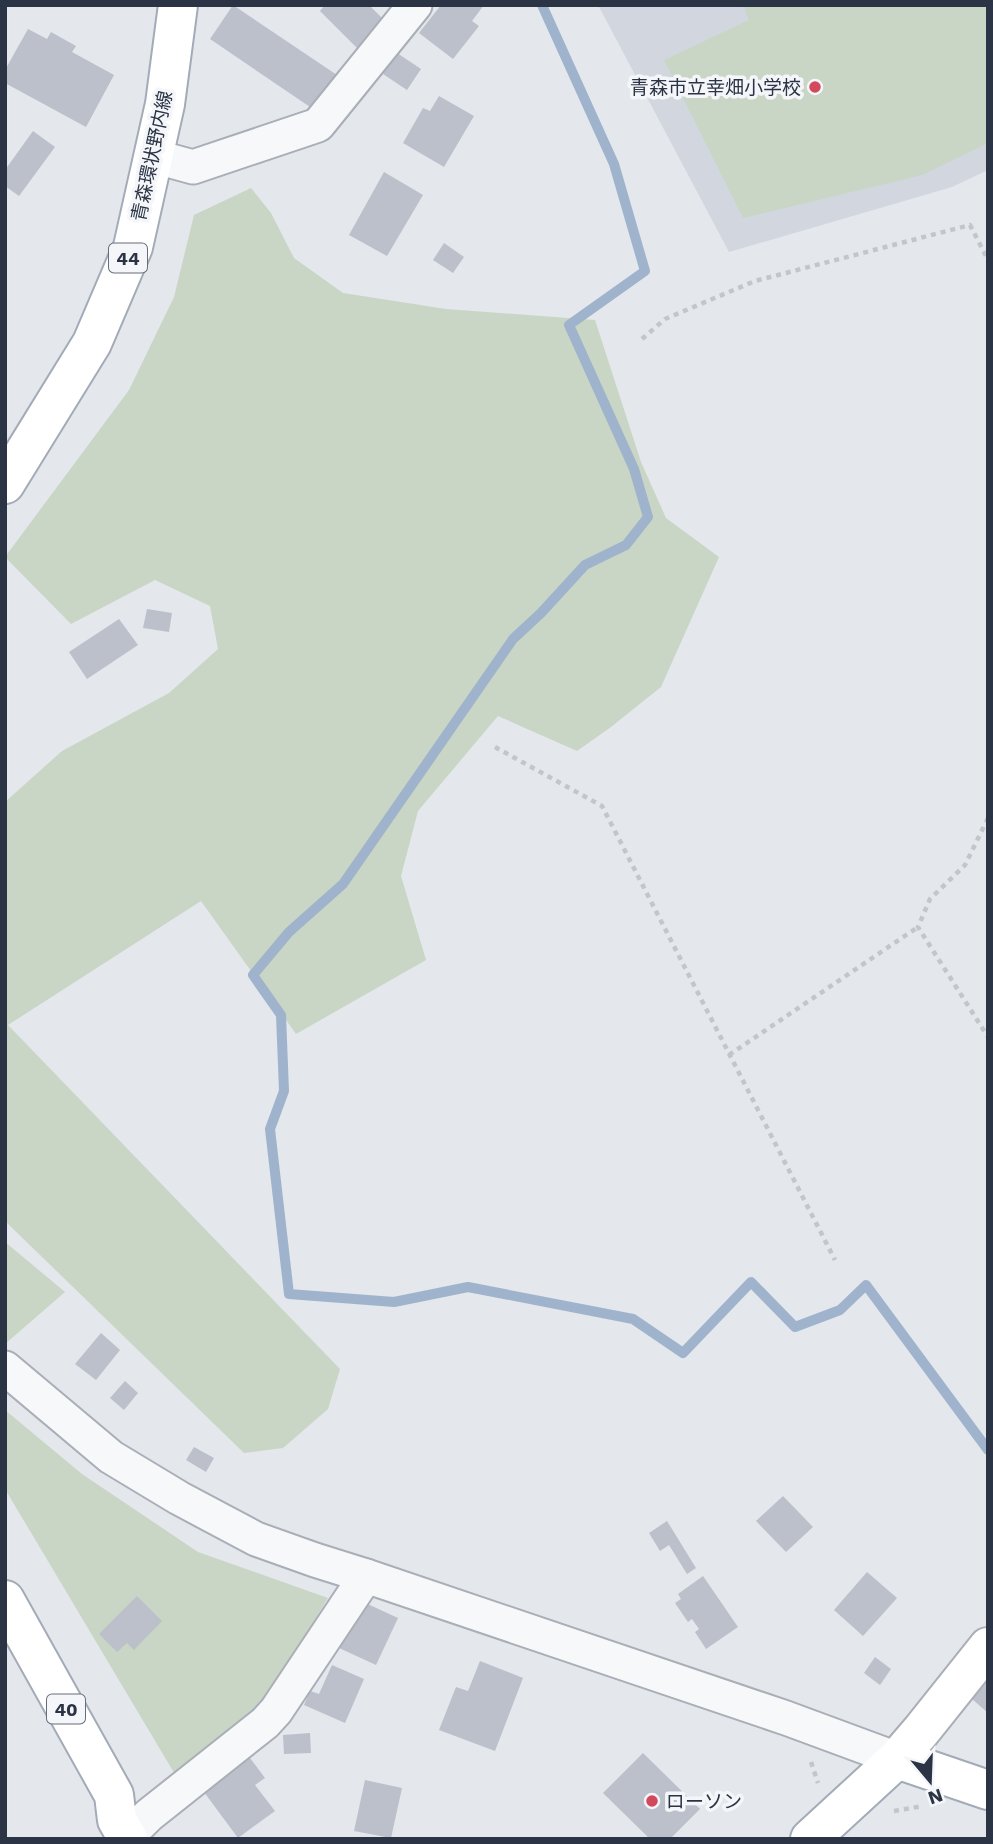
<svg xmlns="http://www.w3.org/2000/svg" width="993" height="1844" font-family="'Work Sans','Noto Sans JP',sans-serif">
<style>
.built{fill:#d2d6de}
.green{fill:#c9d6c5}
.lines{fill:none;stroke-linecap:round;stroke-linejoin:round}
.stream{stroke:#9fb4cc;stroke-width:10}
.building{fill:#bbc0ca}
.street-casing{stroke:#a9aeb7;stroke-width:37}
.secondary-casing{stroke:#a9aeb7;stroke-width:42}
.primary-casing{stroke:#a3abb8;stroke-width:42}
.path{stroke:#c2c5cb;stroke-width:4.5;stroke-dasharray:5 5;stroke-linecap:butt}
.street{stroke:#f7f8fa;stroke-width:33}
.secondary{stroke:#fff;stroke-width:38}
.primary{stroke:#fff;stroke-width:38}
.poi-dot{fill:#d1495b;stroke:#f4f6f9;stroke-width:2.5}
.labels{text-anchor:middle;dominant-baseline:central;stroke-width:7;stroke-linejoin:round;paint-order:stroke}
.shield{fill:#f4f6f9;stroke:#676e7b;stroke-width:2}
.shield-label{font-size:18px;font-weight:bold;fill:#2b3445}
.poi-label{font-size:19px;fill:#2b3445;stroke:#f4f6f9;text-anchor:end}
.street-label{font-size:19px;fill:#2b3445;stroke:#f4f6f9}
</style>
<rect width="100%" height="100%" fill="#e4e7ec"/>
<!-- built -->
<polygon class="built" points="598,5 988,5 988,170 952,187 729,252"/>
<!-- green -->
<g class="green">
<polygon points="743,5 988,5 988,143 922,175 743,218 664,60 749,20"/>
<polygon points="251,188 271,213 294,258 343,293 446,309 595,320 641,462 666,518 719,557 661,687 611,727 577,751 498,716 418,811 401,876 426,960 296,1034 201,901 8,1025 340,1369 328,1409 283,1448 244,1453 5,1221 5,802 62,751 169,693 218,649 210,606 155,580 71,624 5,557 129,390 174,297 194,215"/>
<polygon points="5,1242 65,1292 5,1344"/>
<polygon points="5,1410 82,1474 198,1552 328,1598 261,1708 176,1776 5,1489"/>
</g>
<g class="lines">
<!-- stream -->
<polyline class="stream" points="542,5 614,164 645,271 569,325 634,469 648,517 626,545 585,565 541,613 513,639 343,884 289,932 253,975 281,1015 284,1091 270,1129 289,1294 394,1302 468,1287 633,1319 683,1353 751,1282 795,1327 840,1310 866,1285 988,1450"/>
</g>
<!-- building -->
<g class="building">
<polygon points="233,5 337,75 313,109 210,39"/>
<polygon points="325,5 369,5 384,20 357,48 320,11"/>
<polygon points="441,5 484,5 472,21 479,26 453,59 419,33"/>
<polygon points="28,29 47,39 51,32 76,46 72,52 114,75 86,127 5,83 5,70"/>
<polygon points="397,53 421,69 407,90 383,74"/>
<polygon points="439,96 474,116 444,167 403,143 423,108 430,111"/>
<polygon points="33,131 55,147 19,196 5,186 5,170"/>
<polygon points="384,172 423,195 387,256 349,235"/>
<polygon points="444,243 464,257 453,273 433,260"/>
<polygon points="147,609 172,613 169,632 143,628"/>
<polygon points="119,619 138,645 87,679 69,652"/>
<polygon points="101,1333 120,1350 96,1380 75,1364"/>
<polygon points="125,1381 138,1393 124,1410 110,1398"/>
<polygon points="194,1447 214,1458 206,1472 186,1460"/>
<polygon points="783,1496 813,1527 786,1552 756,1521"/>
<polygon points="667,1521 696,1568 687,1574 669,1545 660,1551 649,1533"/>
<polygon points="867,1572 897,1598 863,1636 834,1610"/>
<polygon points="703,1576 738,1627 706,1649 695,1632 699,1629 692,1619 688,1622 675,1603 681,1599 678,1594"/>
<polygon points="137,1596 162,1621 134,1650 127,1643 117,1652 99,1634"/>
<polygon points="361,1601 398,1618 376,1665 339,1648"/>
<polygon points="875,1657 891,1669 880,1685 864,1673"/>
<polygon points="480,1661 523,1678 495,1751 439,1730 456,1687 468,1691"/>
<polygon points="332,1665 364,1679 345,1723 304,1705 310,1691 319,1694"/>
<polygon points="988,1681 988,1713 972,1699"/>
<polygon points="310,1733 311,1753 284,1754 283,1735"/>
<polygon points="643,1753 700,1809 670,1839 650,1839 603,1793"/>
<polygon points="247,1754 265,1778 255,1785 275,1811 238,1838 201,1788"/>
<polygon points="365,1780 402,1788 391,1838 354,1831"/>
</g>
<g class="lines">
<!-- street casing -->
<g class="street-casing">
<g id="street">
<polyline points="153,156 193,167 318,125 415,5"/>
<polyline points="5,1368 111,1457 179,1498 256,1539 315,1560 366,1576 786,1718 897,1759"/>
<polyline points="125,1839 149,1815 265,1723 276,1711 366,1576"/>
</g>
</g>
<!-- secondary casing -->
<g class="secondary-casing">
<polyline id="secondary" points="897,1759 921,1731 988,1647"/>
</g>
<!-- primary casing -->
<g class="primary-casing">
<g id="primary">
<polyline points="5,484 92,343 133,247 165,104 178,5"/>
<polyline points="5,1600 114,1795 117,1820 128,1839"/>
<polyline points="810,1839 897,1759 988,1790"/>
</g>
</g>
<!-- path -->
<g class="path">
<polyline points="642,339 665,319 755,281 970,225 988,260"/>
<polyline points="495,747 602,806 835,1260"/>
<polyline points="988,818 965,865 930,899 918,927 988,1037"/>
<polyline points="729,1055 918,927"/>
<polyline points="811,1762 818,1783"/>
<polyline points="894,1811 923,1806"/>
</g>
<!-- street -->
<use href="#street" class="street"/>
<!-- secondary -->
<use href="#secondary" class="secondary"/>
<!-- primary -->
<use href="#primary" class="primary"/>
</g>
<!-- markers -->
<g class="poi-dot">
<circle cx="815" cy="87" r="7"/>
<circle cx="652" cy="1801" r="7"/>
</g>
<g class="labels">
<!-- shield labels -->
<g class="shield">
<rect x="109" y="243.5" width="38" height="29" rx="5"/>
<rect x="47" y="1694.5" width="38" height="29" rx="5"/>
</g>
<g class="shield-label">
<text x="128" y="258">44</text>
<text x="66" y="1709">40</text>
</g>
<!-- poi labels -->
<g class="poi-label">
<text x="801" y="87">青森市立幸畑小学校</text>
<text x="666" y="1801" text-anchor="start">ローソン</text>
</g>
<!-- street labels -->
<g class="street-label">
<text transform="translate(152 156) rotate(-78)">青森環状野内線</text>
</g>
</g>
<!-- border -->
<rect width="993" height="1844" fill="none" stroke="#2b3445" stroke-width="14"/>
<!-- north arrow -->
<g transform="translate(930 1781) rotate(161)" stroke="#f4f6f9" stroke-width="5" paint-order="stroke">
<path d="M0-5L12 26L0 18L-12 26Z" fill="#2b3445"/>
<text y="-10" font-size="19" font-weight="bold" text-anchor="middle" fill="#2b3445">N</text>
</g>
</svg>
